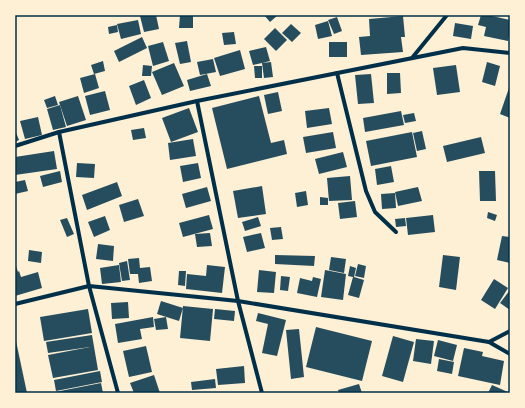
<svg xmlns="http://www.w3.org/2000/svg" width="525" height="408" font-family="'DejaVu Sans',sans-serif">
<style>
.building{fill:#264d5e}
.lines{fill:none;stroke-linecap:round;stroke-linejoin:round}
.minor{stroke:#003049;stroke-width:4}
.neatline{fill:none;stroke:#003049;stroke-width:1.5}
</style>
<rect width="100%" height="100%" fill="#fdf0d5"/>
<!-- building -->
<g class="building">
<polygon points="143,15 156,15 159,29 144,32 140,16"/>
<polygon points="180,15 193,15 193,28 179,28"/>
<polygon points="264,15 278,15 270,22"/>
<polygon points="481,15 492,15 492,16 510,20 510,32 508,41 484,36 486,27 478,25"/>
<polygon points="403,16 405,37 401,37 403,52 361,55 359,37 370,36 369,19"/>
<polygon points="337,17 342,31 334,34 328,20"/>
<polygon points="138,20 141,34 121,39 117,24"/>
<polygon points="328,21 332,36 318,39 315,25"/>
<polygon points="455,23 473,26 471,39 453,36"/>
<polygon points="291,24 301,33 292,42 282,33"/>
<polygon points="117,25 118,32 109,34 108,27"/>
<polygon points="275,28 287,40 276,51 264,39"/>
<polygon points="234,32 236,44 224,45 222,33"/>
<polygon points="142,37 147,48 119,62 114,51"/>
<polygon points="187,41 191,62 180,64 175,43"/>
<polygon points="163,42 169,61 153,66 148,46"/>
<rect x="329" y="42" width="18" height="15"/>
<polygon points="266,47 270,61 262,63 271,62 273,77 264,78 262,63 253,65 249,51"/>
<polygon points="240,50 245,69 220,76 214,58"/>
<polygon points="213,59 216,72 200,75 197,62"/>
<polygon points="103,61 105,71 94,74 91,65"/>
<polygon points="487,62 500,66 495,86 482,82"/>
<polygon points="174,63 184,86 162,95 152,72"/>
<polygon points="143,65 152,66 151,76 142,76"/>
<polygon points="456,65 460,92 437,95 433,68"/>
<polygon points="254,66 262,66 262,78 255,78"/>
<polygon points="387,73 400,73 401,93 387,94"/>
<polygon points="95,74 99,88 84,93 80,78"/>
<polygon points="207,74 211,86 190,91 187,80"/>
<polygon points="371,74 374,103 358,104 355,75"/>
<polygon points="144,80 151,98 136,105 129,86"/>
<polygon points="510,85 510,118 500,114"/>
<polygon points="105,91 110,110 90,115 85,96"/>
<polygon points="278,92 282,111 268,114 264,95"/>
<polygon points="55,96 58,105 47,108 44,100"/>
<polygon points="78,96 86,120 67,126 59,102"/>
<polygon points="259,96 271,143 284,140 287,154 227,169 212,108"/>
<polygon points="60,105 66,127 53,130 47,109"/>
<polygon points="189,108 198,132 171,142 162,118"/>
<polygon points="329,108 332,124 307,128 305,111"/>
<polygon points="401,111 404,125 365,132 363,118"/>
<polygon points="414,113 416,121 405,123 403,115"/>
<polygon points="38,117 42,135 25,139 20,121"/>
<polygon points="144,128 146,138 133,140 131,130"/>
<polygon points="15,130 19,140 15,142"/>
<polygon points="422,131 426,149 417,151 413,133"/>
<polygon points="333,132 336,148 306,153 303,137"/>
<polygon points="412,132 417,157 371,166 366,141"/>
<polygon points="481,137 485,153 447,162 443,146"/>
<polygon points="193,139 196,156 170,160 168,143"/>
<polygon points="54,151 57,169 15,175 15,157"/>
<polygon points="343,152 347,167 319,174 315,159"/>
<polygon points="77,163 95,164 94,178 76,177"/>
<polygon points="198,163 201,178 183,182 180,166"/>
<polygon points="391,166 394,182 377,185 375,169"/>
<polygon points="60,171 62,182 43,187 40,176"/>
<polygon points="479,171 495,171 496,201 480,201"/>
<polygon points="350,176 352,200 329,201 327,178"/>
<polygon points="25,180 28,191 15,194 15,182"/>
<polygon points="117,182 122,196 87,210 82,195"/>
<polygon points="262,186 266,214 238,218 233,191"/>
<polygon points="207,187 211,201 186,208 182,194"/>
<polygon points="418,187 422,201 398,206 395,192"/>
<polygon points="306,191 308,205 297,207 295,193"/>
<polygon points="395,193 396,208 382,209 381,194"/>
<polygon points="320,197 328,198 328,205 320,205"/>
<polygon points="138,199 144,216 124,222 119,205"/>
<polygon points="355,201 357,217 340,219 338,203"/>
<polygon points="488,212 497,215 495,221 487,218"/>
<polygon points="209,215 213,229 183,237 179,223"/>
<polygon points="433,215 435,232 408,235 406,218"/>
<polygon points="105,216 110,230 94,237 88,222"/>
<polygon points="258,217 261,226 245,231 242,222"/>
<polygon points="67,218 74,234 67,237 60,220"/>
<polygon points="405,218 406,226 396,227 395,219"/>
<polygon points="281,227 283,239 272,240 270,228"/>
<polygon points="210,233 212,246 197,247 195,234"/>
<polygon points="261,233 265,248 247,252 243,237"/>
<polygon points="502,236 510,237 510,263 497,260"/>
<polygon points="98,244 114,246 113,261 96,259"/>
<polygon points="29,250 42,252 41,263 28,261"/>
<polygon points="275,255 315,256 314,266 275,264"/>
<polygon points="443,255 460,257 456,290 439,287"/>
<polygon points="331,257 346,259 344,273 329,270"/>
<polygon points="139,258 140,268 150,267 152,281 139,283 138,274 130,274 128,259"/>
<polygon points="127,261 130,280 122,281 119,263"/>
<polygon points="15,263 18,272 19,271 21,277 38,272 42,288 15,296"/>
<polygon points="358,264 366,266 364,278 355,276"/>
<polygon points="119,265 121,282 102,284 100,268"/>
<polygon points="207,265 225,267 222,293 186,289 187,274 206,276"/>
<polygon points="350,266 356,268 354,277 364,280 359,298 348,295 353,277 348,276"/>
<polygon points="259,270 276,272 274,293 257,292"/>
<polygon points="325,270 346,274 343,300 321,297"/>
<polygon points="179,271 186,271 185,286 178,285"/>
<polygon points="281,276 290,277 288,291 280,290"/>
<polygon points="313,277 321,279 317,297 297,293 300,278 312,281"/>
<polygon points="494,279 508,288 495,309 481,300"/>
<polygon points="510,290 510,310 500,303"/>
<polygon points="161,301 183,308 179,321 157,314"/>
<polygon points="128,302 129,318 112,319 111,303"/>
<polygon points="183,306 213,309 210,341 180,338"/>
<polygon points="88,309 92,333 44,341 40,317"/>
<polygon points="215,309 235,311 234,321 214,319"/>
<polygon points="258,313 286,320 277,356 262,353 268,324 256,321"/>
<polygon points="153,317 154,327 140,329 142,339 118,343 115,324"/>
<polygon points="166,317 168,329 156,330 154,319"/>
<polygon points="316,327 372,341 362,381 306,367"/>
<polygon points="299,329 304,377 291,379 286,330"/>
<polygon points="92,335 98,370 53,378 48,355 90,347 48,353 46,342"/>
<polygon points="393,336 414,342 403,382 382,376"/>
<polygon points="416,339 434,341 431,364 413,361"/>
<polygon points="438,340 457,345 453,361 434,356"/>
<polygon points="15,341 16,341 27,393 15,393"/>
<polygon points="146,346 152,372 129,377 123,351"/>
<polygon points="464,348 483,352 482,356 504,361 500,385 458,376"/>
<polygon points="439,359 454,362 452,374 437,371"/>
<polygon points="244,366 245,383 218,385 216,369"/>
<polygon points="100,371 102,382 56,391 54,380"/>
<polygon points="154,375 160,393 134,393 130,383"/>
<polygon points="215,379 216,388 192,390 191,382"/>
<polygon points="101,383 103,393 55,393 55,392"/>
<polygon points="359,384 362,393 339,393 338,390"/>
<polygon points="492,385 510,393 488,393"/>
</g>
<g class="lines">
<!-- minor -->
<g class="minor">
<polyline points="412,58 447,15"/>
<polyline points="337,73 366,191 375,212 396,232"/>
<polyline points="197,101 238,301 262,393"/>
<polyline points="59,132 89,286 118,393"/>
<polyline points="15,146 59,132 197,101 463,48 510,53"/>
<polyline points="15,304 89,286 238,301 489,342 510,354"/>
<polyline points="489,342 510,331"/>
</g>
</g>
<!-- border -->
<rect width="525" height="408" fill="none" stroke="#fdf0d5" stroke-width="32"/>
<rect x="16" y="16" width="493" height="376" class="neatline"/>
</svg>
